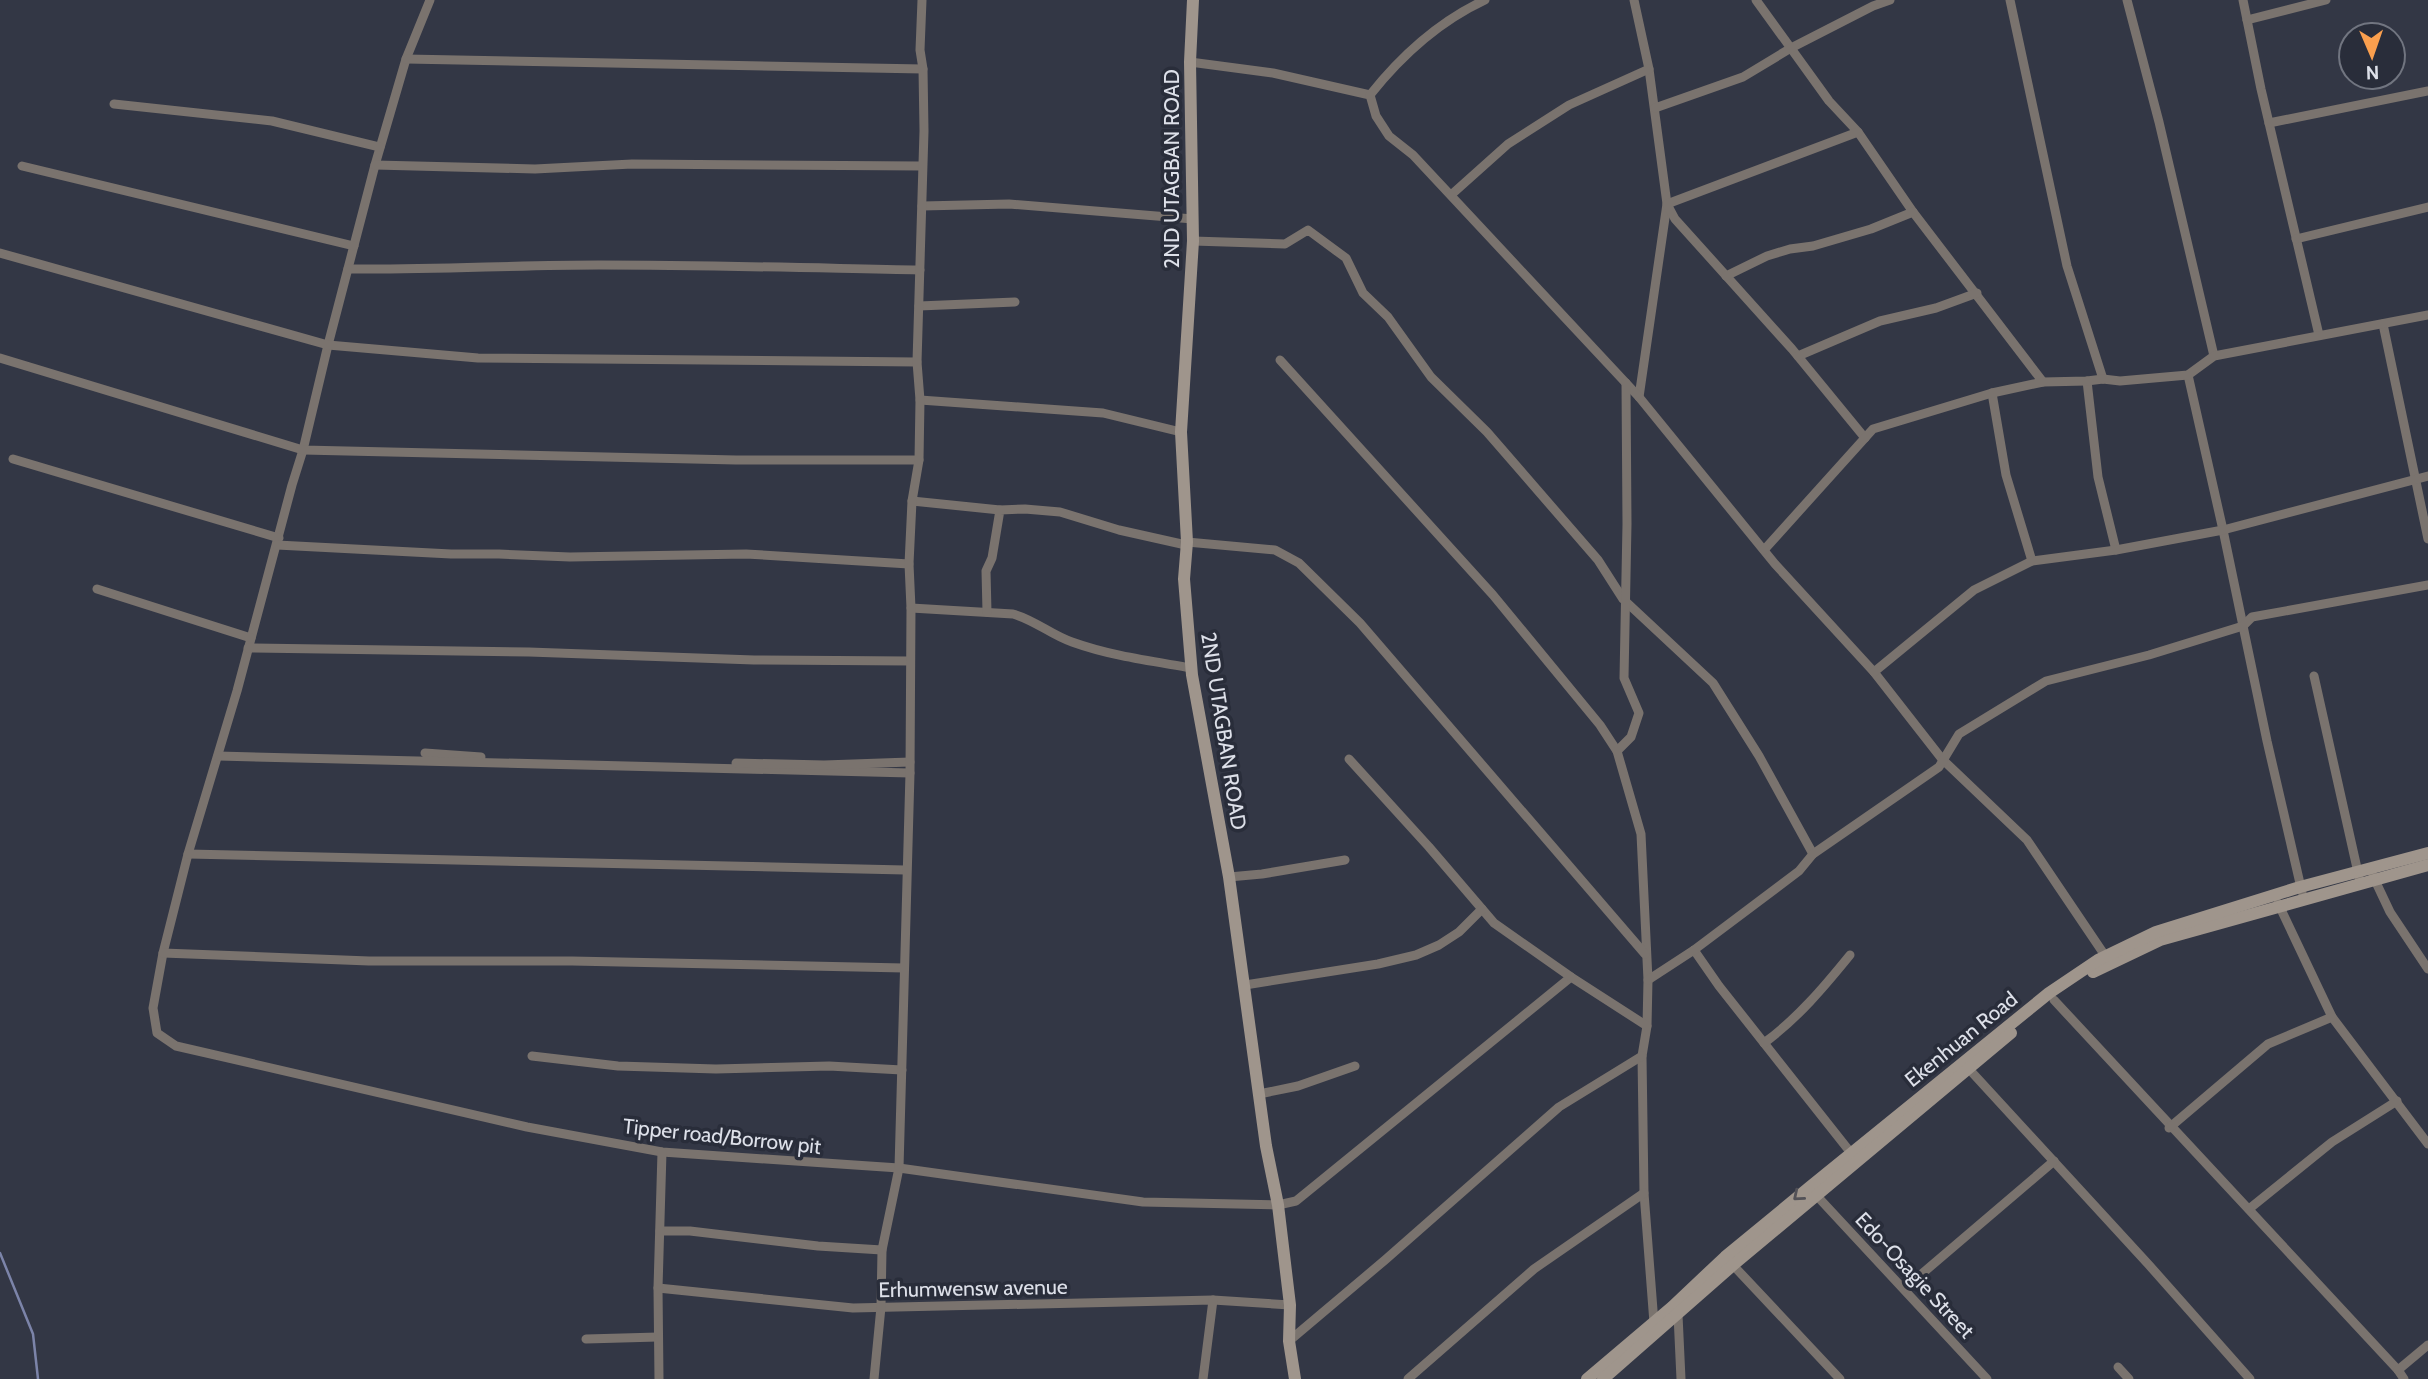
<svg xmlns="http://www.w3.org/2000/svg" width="2428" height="1379" font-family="Cabin,sans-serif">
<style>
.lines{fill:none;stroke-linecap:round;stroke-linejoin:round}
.stream{stroke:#7c84a9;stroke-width:2.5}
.street{stroke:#7a736e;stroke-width:9}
.secondary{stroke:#9f958c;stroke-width:12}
.oneway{stroke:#525157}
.labels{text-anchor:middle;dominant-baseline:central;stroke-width:7;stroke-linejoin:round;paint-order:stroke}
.street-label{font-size:21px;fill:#dde0e9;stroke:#292d3a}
</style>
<rect width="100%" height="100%" fill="#333745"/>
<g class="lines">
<!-- stream -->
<polyline class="stream" points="0,1253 33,1334 38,1379"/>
<!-- street -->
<g class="street">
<polyline points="430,0 406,59 375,165 328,345 303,450 292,485 237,691 188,854 163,953 153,1008 157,1033 176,1046 527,1127 662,1152 899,1168 1143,1202 1278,1205 1296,1201 1571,977"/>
<polyline points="1634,0 1649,69 1667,204 1639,397"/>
<polyline points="1756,0 1829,101 1858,132 1913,212 2043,382"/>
<polyline points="2010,0 2067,266 2103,379"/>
<polyline points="2127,0 2159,122 2214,356"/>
<polyline points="2243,0 2261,89 2319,335"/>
<polyline points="2247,20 2326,0"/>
<polyline points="406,59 923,69"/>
<polyline points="1190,62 1273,73 1370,95 1376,116 1389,136 1413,155 1639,397 1775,564 1874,672 1942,759 2027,840 2108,960"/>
<path d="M1370,95C1401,56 1440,21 1485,0"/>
<polyline points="114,104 272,121 380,147"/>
<polyline points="1655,108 1743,77 1791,48 1873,6 1890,0"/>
<polyline points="2269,123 2428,91"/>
<polyline points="1858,132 1667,204 1675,219 1792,349 1865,438"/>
<polyline points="375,165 535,169 632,164 922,166"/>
<polyline points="22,166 354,246"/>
<polyline points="1451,195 1508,144 1569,105 1649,69"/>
<polyline points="922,206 1009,204 1193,219"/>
<polyline points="2296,239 2428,207"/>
<polyline points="1193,241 1285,244 1308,230 1346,258 1363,293 1388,317 1431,377 1487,432 1598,560 1623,599 1713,683 1759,756 1813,854"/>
<polyline points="0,253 328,345 478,358 917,362"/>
<path d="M348,269C432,270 516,265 599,265C706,265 813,268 920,270"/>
<polyline points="1726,276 1767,256 1790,249 1813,246 1871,229 1913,212"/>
<polyline points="919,306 1015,302"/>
<polyline points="2383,324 2428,539"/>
<polyline points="1798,356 1880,321 1936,308 1977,293"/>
<polyline points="0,358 303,450 736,460 919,460"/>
<polyline points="1280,360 1493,595 1600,725 1617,751"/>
<polyline points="2188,375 2223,530 2267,741 2302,892"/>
<polyline points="2087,381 2098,477 2116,550"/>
<polyline points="1626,383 1627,524 1624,678 1639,713 1631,737 1617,751 1641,834 1648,980 1647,1026 1642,1056 1644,1193 1654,1323"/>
<polyline points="1992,393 2006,475 2032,561"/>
<polyline points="920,400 1103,413 1181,432"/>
<polyline points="13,459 279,538"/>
<polyline points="912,501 1000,510"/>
<polyline points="1187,542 1275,550 1299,563 1360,623 1645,954"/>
<polyline points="277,545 451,554 499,554 570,557 746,554 909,564"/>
<polyline points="1764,550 1873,429 1992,393 2043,382 2087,381 2103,379 2120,381 2188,375 2214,356 2428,315"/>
<polyline points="97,589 251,638"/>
<path d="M911,608L1013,614C1035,620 1051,635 1072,642C1111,656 1151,661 1191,668"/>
<polyline points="987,612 986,571 992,558 1000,510 1025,509 1060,512 1119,530 1186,545"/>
<polyline points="248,648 529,652 754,660 910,661"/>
<polyline points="1874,672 1974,590 2032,561 2116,550 2223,530 2428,476"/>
<polyline points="2314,676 2359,877"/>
<polyline points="425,753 481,757"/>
<polyline points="218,756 910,773"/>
<polyline points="1349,759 1429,847 1494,923 1571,977 1647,1026"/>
<polyline points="736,763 824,765 910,762"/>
<polyline points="188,854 905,870"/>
<polyline points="2373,876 2390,912 2428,969"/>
<polyline points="1229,877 1262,874 1345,860"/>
<polyline points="2278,903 2332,1017 2428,1144"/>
<polyline points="1694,950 1719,986 1851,1153"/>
<polyline points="163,953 369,961 572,961 904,968"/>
<polyline points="1648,980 1694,950 1799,871 1813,854 1939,767 1959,734 2046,681 2149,655 2243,626 2252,617 2428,585"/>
<polyline points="1245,985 1378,964 1416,955 1439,945 1459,932 1482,909"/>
<polyline points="2054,1000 2398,1370 2404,1379"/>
<path d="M1764,1043C1798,1018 1824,987 1850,955"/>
<polyline points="532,1056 618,1066 716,1069 829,1066 902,1070"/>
<polyline points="1968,1068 2149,1265 2250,1379"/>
<polyline points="1259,1094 1298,1086 1355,1066"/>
<polyline points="2169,1128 2268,1044 2332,1017"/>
<polyline points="1817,1196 1987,1379"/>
<polyline points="2249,1209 2332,1142 2397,1101"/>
<polyline points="660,1231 690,1231 818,1246 882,1250"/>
<polyline points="1731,1263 1840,1379"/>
<polyline points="658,1288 853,1308 1213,1300 1290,1305"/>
<polyline points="1904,1289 2054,1161"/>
<polyline points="1678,1315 1681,1379"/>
<polyline points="586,1339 658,1337"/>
<polyline points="1289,1341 1385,1260 1559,1107 1642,1056"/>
<polyline points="2118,1367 2129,1379"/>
<polyline points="2398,1370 2428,1345"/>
<polyline points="659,1379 658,1288 662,1152"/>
<polyline points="874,1379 881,1307 882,1250 899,1168 910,773 911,608 909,564 912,501 919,460 920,400 917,362 924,131 923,69 920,50 922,0"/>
<polyline points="1203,1379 1213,1300"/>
<polyline points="1408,1379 1534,1269 1644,1193"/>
</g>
<!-- secondary -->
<g class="secondary">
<polyline points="1193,0 1190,62 1193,241 1181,432 1187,542 1184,579 1192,675 1229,877 1266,1146 1278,1205 1290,1305 1289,1341 1295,1379"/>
<polyline points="2093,972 2160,940 2428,865"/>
<polyline points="1587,1379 1672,1307 1725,1257 1810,1187 2049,993 2098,960 2156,932 2300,887 2428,853"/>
<polyline points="1603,1379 1733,1265 2011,1033"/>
</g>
</g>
<!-- one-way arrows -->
<defs><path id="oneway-chevron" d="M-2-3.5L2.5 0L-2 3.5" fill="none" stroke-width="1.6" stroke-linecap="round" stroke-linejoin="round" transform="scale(1.75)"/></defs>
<use class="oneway" href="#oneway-chevron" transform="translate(1798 1196) rotate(140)"/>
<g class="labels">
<!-- street labels -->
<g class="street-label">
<text transform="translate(1171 169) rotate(-90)">2ND UTAGBAN ROAD</text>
<text transform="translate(1224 731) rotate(81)">2ND UTAGBAN ROAD</text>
<text transform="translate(1961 1039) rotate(-39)">Ekenhuan Road</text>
<text transform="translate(722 1136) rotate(6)">Tipper road/Borrow pit</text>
<text transform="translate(1915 1275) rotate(47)">Edo-Osagie Street</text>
<text transform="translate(973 1288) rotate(-1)">Erhumwensw avenue</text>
</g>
</g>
<!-- north arrow -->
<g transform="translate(2372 56) rotate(178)"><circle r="33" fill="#292d3a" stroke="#717580" stroke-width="2"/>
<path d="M0-5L12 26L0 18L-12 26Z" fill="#fa9f4e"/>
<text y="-10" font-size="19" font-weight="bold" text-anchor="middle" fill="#dde0e9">N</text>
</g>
</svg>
